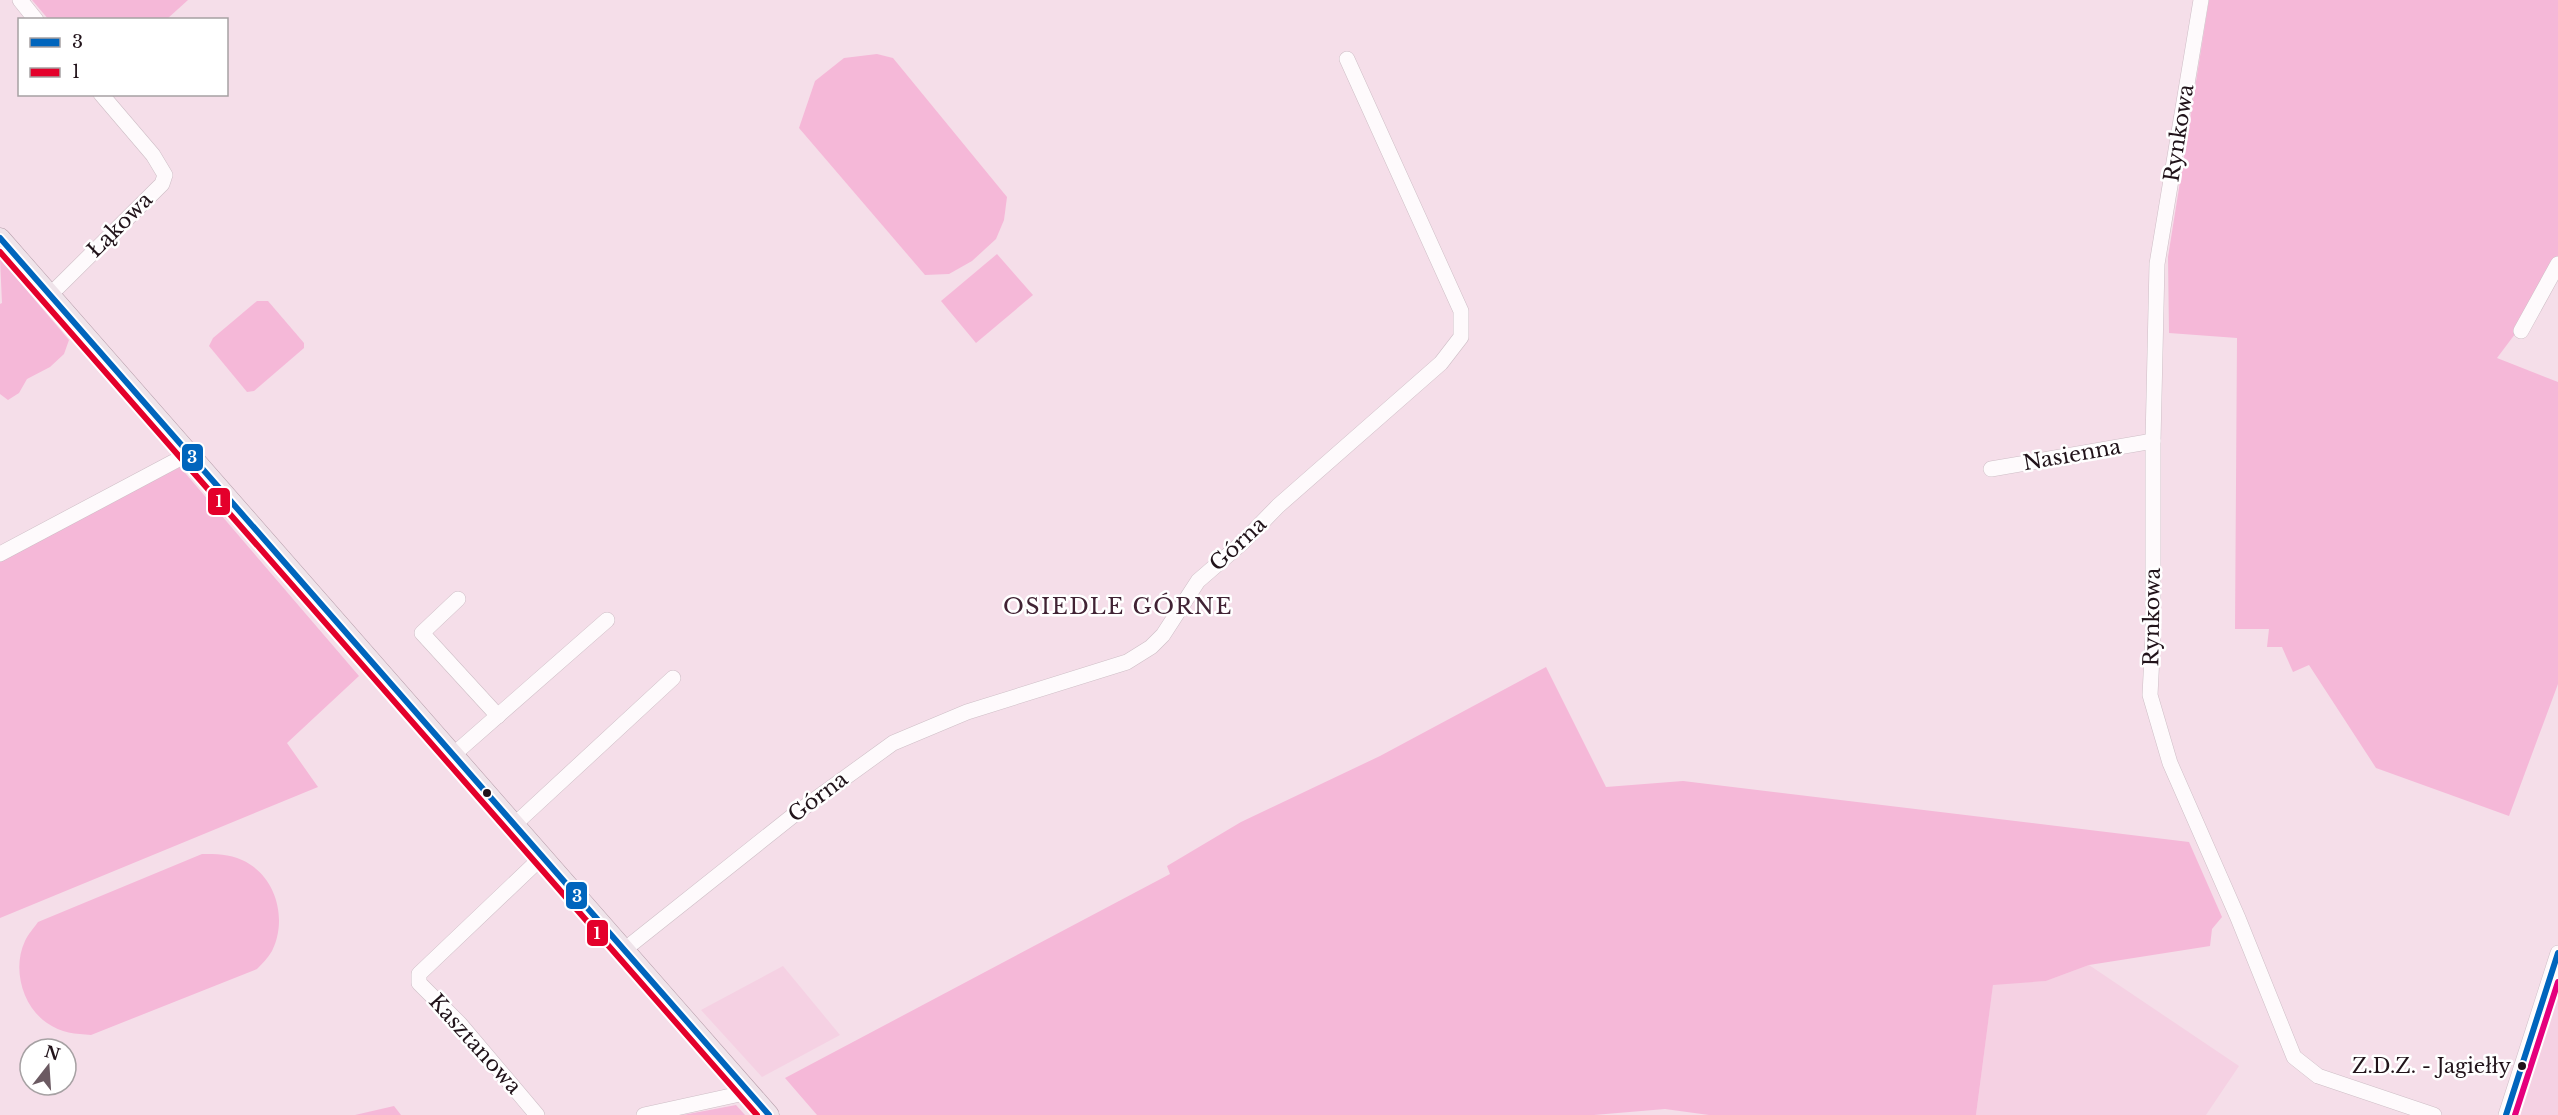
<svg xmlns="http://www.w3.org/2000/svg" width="2558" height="1115" font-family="'Libre Baskerville',serif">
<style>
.built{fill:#f5d1e3}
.green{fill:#f5b8d8}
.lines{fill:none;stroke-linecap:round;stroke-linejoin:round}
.minor-casing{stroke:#cebec6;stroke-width:16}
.major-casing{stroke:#b69daa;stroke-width:21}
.minor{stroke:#fefafc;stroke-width:15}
.major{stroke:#efe4ea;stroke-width:20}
.bus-1-casing{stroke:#fff;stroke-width:10}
.bus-2-casing{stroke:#fff;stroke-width:10}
.bus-3-casing{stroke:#fff;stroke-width:10}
.bus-1{stroke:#0065bd;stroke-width:6}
.bus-2{stroke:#e4002b;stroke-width:6}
.bus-3{stroke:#e5007d;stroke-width:6}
.bus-dot{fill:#21131a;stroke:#fff;stroke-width:2}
.labels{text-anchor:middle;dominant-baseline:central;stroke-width:5;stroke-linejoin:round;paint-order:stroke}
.bus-label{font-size:20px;fill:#21131a;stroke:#fff;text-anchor:end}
.street-label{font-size:21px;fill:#21131a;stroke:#fff}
.neighbourhood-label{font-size:22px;letter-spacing:1.5px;fill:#412334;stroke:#fff}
.line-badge{stroke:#fff;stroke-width:2}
.badge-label{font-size:16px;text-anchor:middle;font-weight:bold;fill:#fff}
</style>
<rect width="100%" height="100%" fill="#f5dee9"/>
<!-- built -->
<g class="built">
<polygon points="2089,965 2239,1066 2206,1115 1976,1115 1993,984 2046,981"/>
<polygon points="783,966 840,1035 762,1077 701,1010"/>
<polygon points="2558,997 2558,1115 2520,1115"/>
</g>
<!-- green -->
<g class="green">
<polygon points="32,0 188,0 167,19 49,20"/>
<polygon points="2209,0 2558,0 2558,263 2533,310 2497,358 2558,382 2558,684 2509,816 2376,768 2309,665 2293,672 2282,647 2267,647 2269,629 2235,629 2237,338 2169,333 2168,257"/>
<polygon points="877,54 893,58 1007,197 1004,220 996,239 972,261 949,274 925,275 799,128 815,81 844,58"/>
<polygon points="997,254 1033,295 976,343 941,301"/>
<polygon points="0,259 69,340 64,354 50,367 27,379 19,393 8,400 0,394 0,304 2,303"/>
<polygon points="257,301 268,301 304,343 304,348 254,391 247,392 209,346 213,338"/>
<polygon points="180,467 359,676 287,743 318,787 0,918 0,561"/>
<polygon points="1546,667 1606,787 1683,781 2189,842 2222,917 2212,929 2210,946 2089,965 2046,981 1993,985 1976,1115 1709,1115 1665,1109 1594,1115 817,1115 785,1078 1170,874 1167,866 1241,822 1380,756"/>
<path d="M202,854C216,854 229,854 242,860C276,875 288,919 272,951C268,958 262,964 257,969L91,1035C76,1034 61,1033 47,1023C22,1006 12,968 25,941C28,934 34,928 38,922Z"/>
<polygon points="736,1105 745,1115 683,1115"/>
<polygon points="394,1106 401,1115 355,1115"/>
</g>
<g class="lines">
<!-- minor casing -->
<g class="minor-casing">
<g id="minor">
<polyline points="20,0 36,20"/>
<polyline points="2201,0 2157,264 2153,441 2153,636 2150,695 2170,763 2238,918 2294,1057 2318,1076 2434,1115"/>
<polyline points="50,295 162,184 165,175 153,155 101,94"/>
<polyline points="2521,331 2558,264"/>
<polyline points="1991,469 2153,441"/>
<polyline points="0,554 175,461 187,452"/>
<polyline points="458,599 422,633 498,716"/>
<polyline points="453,755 607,620"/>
<polyline points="514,825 673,678"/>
<polyline points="624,950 795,814 893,743 967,712 1127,662 1151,647 1163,635 1198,581 1243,542 1278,506 1441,363 1461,337 1461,311 1347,59"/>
<polyline points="537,1115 460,1024 419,983 419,974 542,857"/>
<polyline points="644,1115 749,1092"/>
<polyline points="2506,1115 2558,953"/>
</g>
</g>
<!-- major casing -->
<g class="major-casing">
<polyline id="major" points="0,238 769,1115"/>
</g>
<!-- minor -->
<use href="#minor" class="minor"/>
<!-- major -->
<use href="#major" class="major"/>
<!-- bus-1 casing -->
<g class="bus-1-casing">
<g id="bus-1">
<polyline points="0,238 769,1115"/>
<polyline points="2506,1115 2558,953"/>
</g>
</g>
<!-- bus-2 casing -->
<g class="bus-2-casing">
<polyline id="bus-2" points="0,252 757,1115"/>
</g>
<!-- bus-3 casing -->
<g class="bus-3-casing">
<polyline id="bus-3" points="2515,1115 2558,982"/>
</g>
<!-- bus-1 -->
<use href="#bus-1" class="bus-1"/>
<!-- bus-2 -->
<use href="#bus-2" class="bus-2"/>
<!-- bus-3 -->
<use href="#bus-3" class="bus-3"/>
</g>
<!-- markers -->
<g class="bus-dot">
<circle cx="487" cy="793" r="5"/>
<circle cx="2522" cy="1066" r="5"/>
</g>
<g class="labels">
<!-- bus labels -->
<g class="bus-label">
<text x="2511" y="1066">Z.D.Z. - Jagiełły</text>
</g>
<!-- street labels -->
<g class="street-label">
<text transform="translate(2179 133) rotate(-81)">Rynkowa</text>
<text transform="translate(120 225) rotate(-45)">Łąkowa</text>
<text transform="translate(2072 455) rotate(-10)">Nasienna</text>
<text transform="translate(1238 544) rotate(-43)">Górna</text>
<text transform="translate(2152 617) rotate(-89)">Rynkowa</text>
<text transform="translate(818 797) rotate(-37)">Górna</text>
<text transform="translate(475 1044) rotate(48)">Kasztanowa</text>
</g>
<!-- neighbourhood labels -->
<g class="neighbourhood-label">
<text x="1118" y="606">OSIEDLE GÓRNE</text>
</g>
</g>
<g class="line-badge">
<rect x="181" y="443" width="23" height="29" rx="6" fill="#0065bd"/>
<rect x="207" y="487" width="24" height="29" rx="6" fill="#e4002b"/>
<rect x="565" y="881" width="23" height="29" rx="6" fill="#0065bd"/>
<rect x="586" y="919" width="23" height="28" rx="6" fill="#e4002b"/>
</g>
<g class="badge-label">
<text x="192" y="463">3</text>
<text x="219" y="507">1</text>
<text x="577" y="902">3</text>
<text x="597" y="939">1</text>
</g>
<!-- legend -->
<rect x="18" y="18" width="210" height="78" fill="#ffffff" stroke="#a6a1a3" stroke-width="1.5"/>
<rect x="30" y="38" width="30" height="9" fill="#0065bd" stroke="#a6a1a3" stroke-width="1.5"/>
<text x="72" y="48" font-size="18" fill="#21131a">3</text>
<rect x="30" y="68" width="30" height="9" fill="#e4002b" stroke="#a6a1a3" stroke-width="1.5"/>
<text x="72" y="78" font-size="18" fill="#21131a">1</text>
<!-- north arrow -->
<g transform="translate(48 1067) rotate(17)"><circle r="28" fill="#ffffff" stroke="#a6a1a3" stroke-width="1.5"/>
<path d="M0-4.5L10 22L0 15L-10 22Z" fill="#6b5a62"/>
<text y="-9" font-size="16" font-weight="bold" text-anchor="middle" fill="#21131a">N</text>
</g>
</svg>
